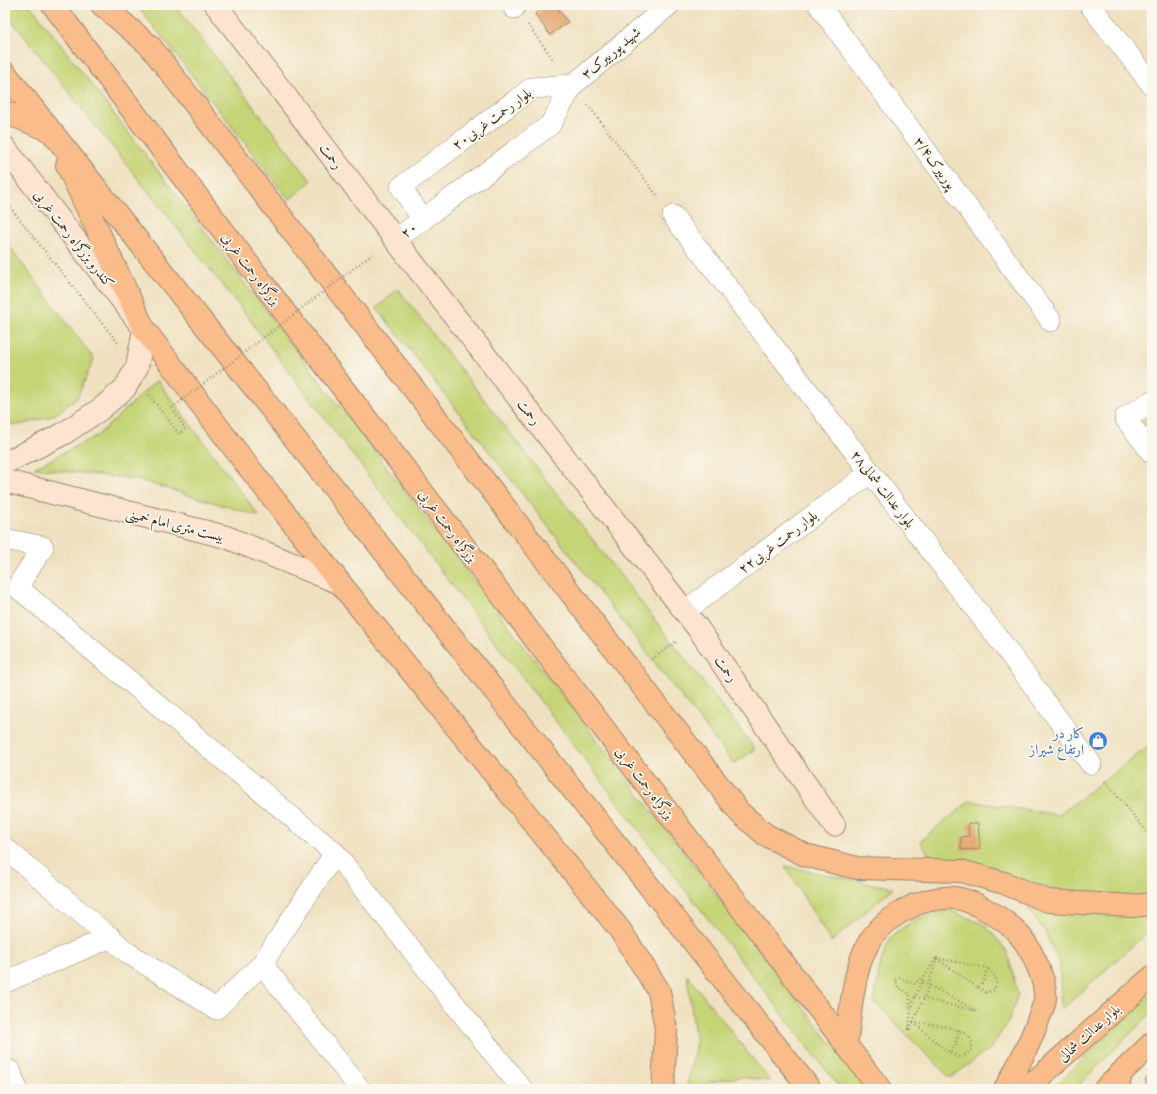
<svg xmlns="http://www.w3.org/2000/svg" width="1157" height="1094" font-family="Alegreya,Amiri,serif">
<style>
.green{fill:#c5d476;stroke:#807f4a}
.building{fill:#e3a269}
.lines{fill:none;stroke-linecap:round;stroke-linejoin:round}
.street-casing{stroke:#95866f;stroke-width:22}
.secondary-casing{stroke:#95866f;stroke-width:24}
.primary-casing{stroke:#95866f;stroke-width:24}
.highway-casing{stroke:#95866f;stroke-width:24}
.path{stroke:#95866f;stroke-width:2.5;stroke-dasharray:1 3;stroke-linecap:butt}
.street{stroke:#fff;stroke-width:21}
.secondary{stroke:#fde4d1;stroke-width:22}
.primary{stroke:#fabc8b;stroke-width:22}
.highway{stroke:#fabc8b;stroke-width:22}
.path-bridge{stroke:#95866f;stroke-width:2.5;stroke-dasharray:1 3;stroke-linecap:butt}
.labels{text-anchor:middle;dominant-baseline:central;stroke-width:3.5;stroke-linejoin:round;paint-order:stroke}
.street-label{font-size:14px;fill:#3b2a1e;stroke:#fbf7ec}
.shop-label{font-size:14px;fill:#366cbe;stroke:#fbf7ec;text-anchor:end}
</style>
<rect width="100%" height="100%" fill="#fbf7ec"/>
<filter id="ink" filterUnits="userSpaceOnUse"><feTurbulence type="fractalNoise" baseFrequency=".025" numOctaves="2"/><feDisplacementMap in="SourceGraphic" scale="8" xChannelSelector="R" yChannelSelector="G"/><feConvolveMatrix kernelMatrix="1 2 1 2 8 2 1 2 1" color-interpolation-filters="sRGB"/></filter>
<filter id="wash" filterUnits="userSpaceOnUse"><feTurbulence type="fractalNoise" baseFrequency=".012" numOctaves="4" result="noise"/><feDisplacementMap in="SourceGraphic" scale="16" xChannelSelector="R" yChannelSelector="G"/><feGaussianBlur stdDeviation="0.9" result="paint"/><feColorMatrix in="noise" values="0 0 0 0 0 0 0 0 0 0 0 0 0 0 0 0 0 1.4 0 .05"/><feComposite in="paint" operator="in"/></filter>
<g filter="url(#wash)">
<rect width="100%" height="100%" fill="#efe1c0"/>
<!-- green -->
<g class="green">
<polygon points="5,5 30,5 866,1089 841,1089 644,837 240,307 5,12"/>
<polygon points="137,5 175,5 311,181 289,200"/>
<polygon points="5,241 94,359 77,398 53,416 20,425 5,424"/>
<polygon points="398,289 755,749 734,764 377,308"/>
<polygon points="157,380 259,516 135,479 34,468 98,435"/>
<polygon points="1152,414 1152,437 1139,422"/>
<polygon points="1152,744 1152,897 1089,897 1022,882 931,858 920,841 970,801 1058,815"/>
<polygon points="785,866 893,888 831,942"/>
<polygon points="1028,909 1152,914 1152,928 1061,1010 1060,964 1043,928"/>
<polygon points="949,910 985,925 1007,951 1018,995 1009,1020 991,1048 950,1078 874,1002 881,961 890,938 913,920"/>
<polygon points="687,975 770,1081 740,1077 710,1082 699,1089 686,1089 696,1043"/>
<polygon points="1152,993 1152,1012 1075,1089 1052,1089"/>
</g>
<g id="blocks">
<!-- building -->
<g class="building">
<polygon points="548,5 555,5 568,22 550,35 535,14"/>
<polygon points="968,823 978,823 980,849 961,850 961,837 969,836"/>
<polygon points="1152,1072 1152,1089 1146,1089 1148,1084 1145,1080"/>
</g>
</g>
</g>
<g filter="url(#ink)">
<use href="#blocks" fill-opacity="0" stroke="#95866f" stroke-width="1"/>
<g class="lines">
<!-- street casing -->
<g class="street-casing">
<g id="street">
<polyline points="512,5 514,8"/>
<polyline points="819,5 1051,321"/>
<polyline points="1090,5 1152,85"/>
<polyline points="673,216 1001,642 1091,764"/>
<polyline points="423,220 401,187 532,88 573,85"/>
<polyline points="395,240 550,125 573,85 669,5"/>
<polyline points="1152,401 1125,418 1152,453"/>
<polyline points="5,539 43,547 17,587 335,853 522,1089"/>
<polyline points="685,611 870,473"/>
<polyline points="5,848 128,953 216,1009 262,964 335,853"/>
<polyline points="262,964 360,1089"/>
<polyline points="5,982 111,937"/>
<polyline points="10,1071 17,1089"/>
</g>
</g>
<!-- secondary casing -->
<g class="secondary-casing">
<g id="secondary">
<polyline points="216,5 407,255 697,627 834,825"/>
<polyline points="5,148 144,329 137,367 125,388 102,408 63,434 5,463"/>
<polyline points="5,481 226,537 340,583"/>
</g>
</g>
<!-- primary casing -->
<g class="primary-casing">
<g id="primary">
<polyline points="1026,1089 1152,977"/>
<polyline points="1105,1089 1152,1043"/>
</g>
</g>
<!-- highway casing -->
<g class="highway-casing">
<g id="highway">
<polyline points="53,5 289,318 880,1089"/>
<polyline points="102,5 150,46 740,813 766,835 805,855 857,868 961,871 1004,883 1048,901 1131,906 1152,904"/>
<polyline points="5,73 810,1089"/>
<polyline points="5,112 48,130"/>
<polyline points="67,165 144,329 246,464 340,583 620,930 659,991 666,1029 663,1089"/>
<path d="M846,1045C850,1017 853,973 866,948C881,917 921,896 954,898C972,899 1002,918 1015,930C1029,944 1046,977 1045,998C1045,1003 1042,1010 1040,1015C1031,1041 1019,1065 1005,1089"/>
<polyline points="1118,1089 1121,1073"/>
</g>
</g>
<!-- path -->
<g class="path">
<polyline points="528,25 556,63"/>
<polyline points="588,105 659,198"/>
<polyline points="5,201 118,343"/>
<polyline points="149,395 179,434 185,429 174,411"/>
<polyline points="652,659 677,641"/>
<polyline points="1105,781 1152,838"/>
<polygon points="936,958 987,968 984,980 978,988"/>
<path d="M978,988L986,992L994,990C999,979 995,975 987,968"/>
<polyline points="915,997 977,1011 921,981"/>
<polyline points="910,1008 910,994 898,987 895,980 900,978 915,984 923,976"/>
<path d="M913,1022C927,1024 973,1026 972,1045C972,1052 965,1055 960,1058L945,1050Z"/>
<polyline points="909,1029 924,999 936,961"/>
<path d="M909,1030C910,1000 920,983 936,958"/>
<polyline points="950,1052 956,1045 959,1029"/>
</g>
<!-- street -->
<use href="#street" class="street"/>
<!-- secondary -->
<use href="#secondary" class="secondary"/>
<!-- primary -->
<use href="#primary" class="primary"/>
<!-- highway -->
<use href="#highway" class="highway"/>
<!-- path-bridge -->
<polyline class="path-bridge" points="172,408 375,252"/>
</g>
</g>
<!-- icons -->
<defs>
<g id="shop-disc" transform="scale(1)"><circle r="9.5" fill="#3f7fe0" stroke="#fbf7ec"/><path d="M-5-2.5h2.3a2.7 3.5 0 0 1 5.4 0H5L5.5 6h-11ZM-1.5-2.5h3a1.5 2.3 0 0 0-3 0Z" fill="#fff"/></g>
</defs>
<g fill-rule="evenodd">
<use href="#shop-disc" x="1098" y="741"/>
</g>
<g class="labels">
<!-- street labels -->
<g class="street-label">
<text transform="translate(611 53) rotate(-40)">شهید پوربیرک۳</text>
<text transform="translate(492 119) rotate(-36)">بلوار رحمت غربی۲۰</text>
<text transform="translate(331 156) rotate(53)">رحمت</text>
<text transform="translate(935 163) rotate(54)">پوربیرک۳/۴</text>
<text transform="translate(409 230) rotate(-36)">۲۰</text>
<text transform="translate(74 239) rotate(52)">کندرو بزرگراه رحمت غربی</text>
<text transform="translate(251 269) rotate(53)">بزرگراه رحمت غربی</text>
<text transform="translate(529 412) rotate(52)">رحمت</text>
<text transform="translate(883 489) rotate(52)">بلوار عدالت شمالی۲۸</text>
<text transform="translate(175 525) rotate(14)">بیست متری امام خمینی</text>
<text transform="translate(448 526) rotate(53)">بزرگراه رحمت غربی</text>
<text transform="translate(778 542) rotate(-37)">بلوار رحمت غربی۲۲</text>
<text transform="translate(726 669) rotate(55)">رحمت</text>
<text transform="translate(645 783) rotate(53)">بزرگراه رحمت غربی</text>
<text transform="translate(1089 1033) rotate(-42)">بلوار عدالت شمالی</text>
</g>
<!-- shop labels -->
<g class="shop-label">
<text x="1084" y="733">کار در<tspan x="1084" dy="16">ارتفاع شیراز</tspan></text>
</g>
</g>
<!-- margin -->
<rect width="1157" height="1094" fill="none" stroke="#fbf7ec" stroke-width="20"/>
</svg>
